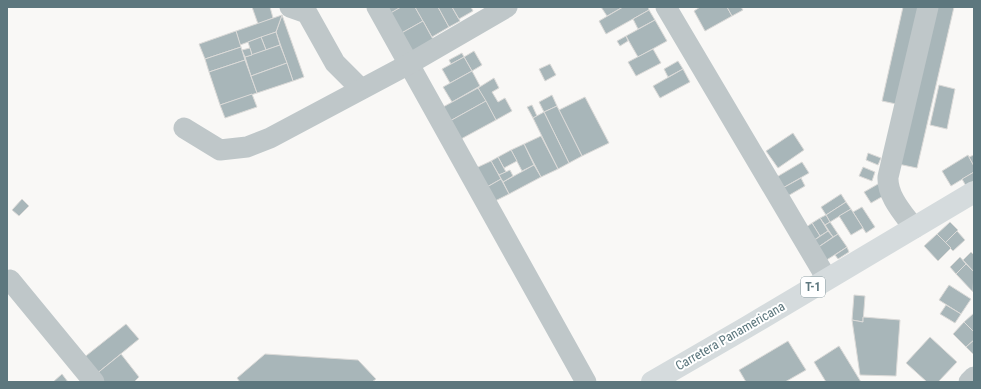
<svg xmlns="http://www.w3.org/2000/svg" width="981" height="389" font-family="'Roboto Condensed',sans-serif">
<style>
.building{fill:#a8b6b9;stroke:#dbdad8}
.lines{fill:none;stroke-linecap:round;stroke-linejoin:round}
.minor{stroke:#bfc7c9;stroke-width:21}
.highway{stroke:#d5dbdd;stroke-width:22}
.labels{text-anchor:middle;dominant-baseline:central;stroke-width:4;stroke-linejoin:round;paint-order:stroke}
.shield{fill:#fff;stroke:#8ea0a5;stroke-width:1}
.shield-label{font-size:12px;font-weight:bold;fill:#5d777e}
.street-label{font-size:13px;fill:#5d777e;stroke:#fff}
</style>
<rect width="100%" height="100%" fill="#f9f8f6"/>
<!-- building -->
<g class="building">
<polygon points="252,7 270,7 273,18 258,24"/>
<polygon points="388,7 401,7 391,13"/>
<polygon points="401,7 415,7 423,21 398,35 387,15"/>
<polygon points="415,7 438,7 449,27 432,37"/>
<polygon points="438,7 452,7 460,21 449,27"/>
<polygon points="452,7 471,7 473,11 459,19"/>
<polygon points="601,7 623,7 607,16"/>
<polygon points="623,7 648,7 649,10 606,34 599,21"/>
<polygon points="700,7 727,7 732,16 705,31 694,11"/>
<polygon points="727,7 741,7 743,10 732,16"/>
<polygon points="903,7 923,7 901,105 882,101"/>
<polygon points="934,7 954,7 917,168 898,164"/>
<polygon points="649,10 655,20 638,29 633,19"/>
<polygon points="282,15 304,77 293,81 276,32"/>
<polygon points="282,15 276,32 240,45 236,31"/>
<polygon points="655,20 667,41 638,57 626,36"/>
<polygon points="423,21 435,43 410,56 398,35"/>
<polygon points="236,31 241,47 205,59 199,44"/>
<polygon points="276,32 280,45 266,50 261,37"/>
<polygon points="626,36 628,41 620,46 617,41"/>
<polygon points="261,37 266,50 252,55 248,42"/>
<polygon points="280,45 287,63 251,76 245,57"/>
<polygon points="241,47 245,60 209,72 205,59"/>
<polygon points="250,48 252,55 245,57 242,50"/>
<polygon points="653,49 661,63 636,76 628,62"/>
<polygon points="474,51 482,65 472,71 464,57"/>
<polygon points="462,53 464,57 451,64 449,60"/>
<polygon points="464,57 472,71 450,83 442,69"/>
<polygon points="245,60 257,93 220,105 209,72"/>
<polygon points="678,61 683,69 668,77 664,69"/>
<polygon points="287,63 293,81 257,93 251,76"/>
<polygon points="550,64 556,75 545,81 539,69"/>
<polygon points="683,69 690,82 660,98 653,86"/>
<polygon points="472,71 480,86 452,102 443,87"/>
<polygon points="494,78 499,88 492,92 498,102 505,98 512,111 496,120 478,88"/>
<polygon points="939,85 955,89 947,129 930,125"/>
<polygon points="478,88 486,101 450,121 443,107"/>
<polygon points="252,94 257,107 225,118 220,105"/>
<polygon points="552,95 557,106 544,112 539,102"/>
<polygon points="585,97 609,143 582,156 559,110"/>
<polygon points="486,101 496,120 461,139 450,121"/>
<polygon points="532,105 537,116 533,118 527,107"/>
<polygon points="557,106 582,156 569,163 544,112"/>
<polygon points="544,112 569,163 558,169 533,118"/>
<polygon points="793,133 804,150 778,168 766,151"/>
<polygon points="541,136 558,169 541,177 524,144"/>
<polygon points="524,144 534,165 522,171 511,150"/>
<polygon points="511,150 517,161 504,168 498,157"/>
<polygon points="868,153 881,158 878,165 866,160"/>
<polygon points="968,155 974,166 974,172 951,186 942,171"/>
<polygon points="974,155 974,166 969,157"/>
<polygon points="498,157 506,172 499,175 491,161"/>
<polygon points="491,161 501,179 487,187 476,168"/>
<polygon points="802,162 809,173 781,189 775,178"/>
<polygon points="534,165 541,177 509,194 503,182"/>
<polygon points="863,167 875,172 872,181 859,176"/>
<polygon points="510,170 513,176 503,182 499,175"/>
<polygon points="974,172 974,181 966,186 962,179"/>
<polygon points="801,178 805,186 786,197 781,189"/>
<polygon points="501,179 509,194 495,201 487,187"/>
<polygon points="878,184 885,195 871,203 864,192"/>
<polygon points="841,194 846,202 826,215 821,207"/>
<polygon points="22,199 29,206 19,216 12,210"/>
<polygon points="846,202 851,209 830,222 826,215"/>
<polygon points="862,207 875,227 866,233 853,212"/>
<polygon points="851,209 863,228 851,235 839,216"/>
<polygon points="826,215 830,222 825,225 820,218"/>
<polygon points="820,218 828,231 820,236 812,223"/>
<polygon points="830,222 838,234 833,237 825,225"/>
<polygon points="950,222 958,230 945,243 937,234"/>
<polygon points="812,223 820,236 813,241 805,228"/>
<polygon points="828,231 833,237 817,248 813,241"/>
<polygon points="957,231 965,240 953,251 945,243"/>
<polygon points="838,234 847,247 825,261 817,248"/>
<polygon points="937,234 951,248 938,261 924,246"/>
<polygon points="847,247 849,252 838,259 835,255"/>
<polygon points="971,252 974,255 974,272 963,260"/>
<polygon points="960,257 966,264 956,274 950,267"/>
<polygon points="966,264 974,272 973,292 956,274"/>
<polygon points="949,285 971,299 961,314 939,300"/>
<polygon points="854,295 865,296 863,322 852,320"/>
<polygon points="946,305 961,314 955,323 940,314"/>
<polygon points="974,313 974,332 964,322"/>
<polygon points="863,317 900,320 896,376 860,375 852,320 863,322"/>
<polygon points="964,322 974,332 974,340 966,347 953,334"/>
<polygon points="126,324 139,339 95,375 82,359"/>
<polygon points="930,337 957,362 938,382 927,382 906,363"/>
<polygon points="974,340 974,355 966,347"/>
<polygon points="788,341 806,370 785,382 746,382 739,370"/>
<polygon points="839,346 861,382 826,382 814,362"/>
<polygon points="121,354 139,377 134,382 101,382 95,375"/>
<polygon points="265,354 358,360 376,379 372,382 240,382 237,378"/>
<polygon points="62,374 68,382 53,382"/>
</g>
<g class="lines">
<!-- minor -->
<g class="minor">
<polyline points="290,7 307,13 335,63 361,89"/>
<polyline points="377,7 586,382"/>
<polyline points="666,7 827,279"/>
<polyline points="184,128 220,150 247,147 270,138 409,64 507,7"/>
<path d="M914,228C903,213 887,196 888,177L928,7"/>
<polyline points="10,280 94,382"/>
<polyline points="969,382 974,377"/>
</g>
<!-- highway -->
<polyline class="highway" points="652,382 747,327 974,192"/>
</g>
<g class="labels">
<!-- shield labels -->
<rect class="shield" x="801" y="277" width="24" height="20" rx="3"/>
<g class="shield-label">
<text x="813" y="287">T-1</text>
</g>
<!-- street labels -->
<g class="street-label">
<text transform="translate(730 336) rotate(-30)">Carretera Panamericana</text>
</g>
</g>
<!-- border -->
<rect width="981" height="389" fill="none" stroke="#5d777e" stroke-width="16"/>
</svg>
